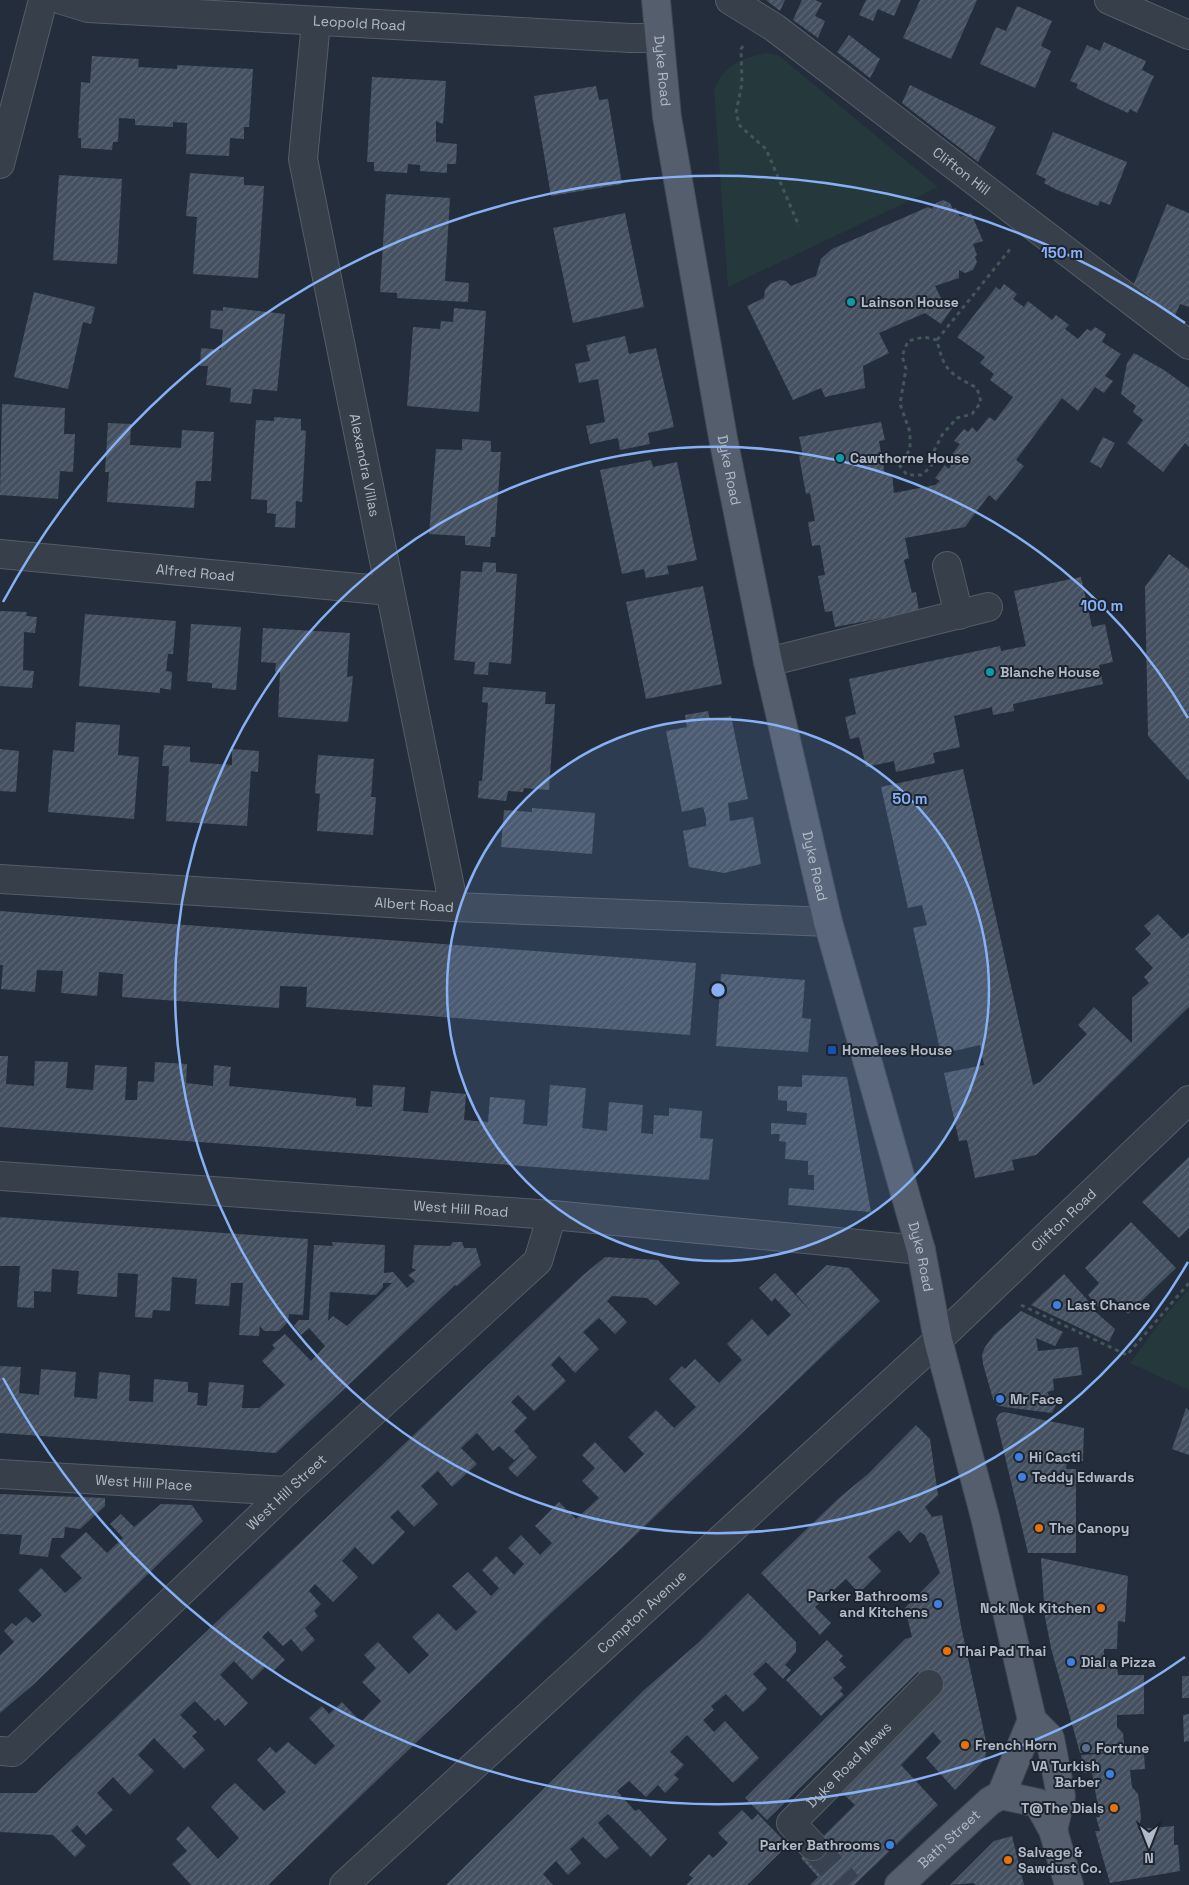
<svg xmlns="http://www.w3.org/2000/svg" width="1189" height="1885" font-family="'Space Grotesk',sans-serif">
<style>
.green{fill:#25393c}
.building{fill:url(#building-hatch);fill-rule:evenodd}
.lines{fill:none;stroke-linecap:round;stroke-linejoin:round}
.minor-tunnel{stroke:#384250;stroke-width:28;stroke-dasharray:28 14;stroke-linecap:butt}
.minor-casing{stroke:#555d69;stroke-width:30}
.major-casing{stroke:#404854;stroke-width:30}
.path{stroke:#435659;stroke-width:3;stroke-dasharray:4 4;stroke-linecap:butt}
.minor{stroke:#373f4b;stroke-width:28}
.major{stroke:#555e6c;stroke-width:28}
.ring{fill:none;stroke:#87b0f7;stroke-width:2.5}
.culture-dot{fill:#0f9aa8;stroke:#1c2430;stroke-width:2}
.transit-dot{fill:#1a4fb4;stroke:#1c2430;stroke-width:2}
.shop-dot{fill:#3f7fe0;stroke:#1c2430;stroke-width:2}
.food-dot{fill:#e8710a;stroke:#1c2430;stroke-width:2}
.service-dot{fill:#5c6f8a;stroke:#1c2430;stroke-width:2}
.labels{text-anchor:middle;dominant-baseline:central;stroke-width:4;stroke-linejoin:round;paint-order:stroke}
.street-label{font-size:14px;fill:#b2bac7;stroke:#1c2430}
.poi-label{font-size:14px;font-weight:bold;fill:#b2bac7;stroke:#1c2430;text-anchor:start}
.centre{fill:#87b0f7;stroke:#1c2430;stroke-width:2.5}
.ring-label{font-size:15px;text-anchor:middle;font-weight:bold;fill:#87b0f7;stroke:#1c2430;stroke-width:4;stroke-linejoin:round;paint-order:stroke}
</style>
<defs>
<pattern id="building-hatch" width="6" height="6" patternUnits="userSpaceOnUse" patternTransform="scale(1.25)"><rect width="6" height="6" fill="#445060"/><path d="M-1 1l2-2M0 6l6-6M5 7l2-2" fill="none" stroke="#5d6775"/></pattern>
</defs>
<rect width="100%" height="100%" fill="#232d3b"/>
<!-- green -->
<g class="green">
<path d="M766,53L778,55L938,187L728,287L714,90C725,64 739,59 766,53Z"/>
<polygon points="1189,1289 1189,1390 1130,1363 1168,1312"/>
</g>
<!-- building -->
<g class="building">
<polygon points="766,0 785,0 780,11"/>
<polygon points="802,0 815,0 822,3 815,16 825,21 818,38 793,20"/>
<polygon points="866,0 901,0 894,16 878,9 873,21 859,15"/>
<polygon points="920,0 977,0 951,59 903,38"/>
<polygon points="1017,6 1052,21 1041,46 1051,51 1035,88 980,64 996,27 1006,31"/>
<polygon points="849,35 880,59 870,78 837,52"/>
<polygon points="1104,42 1146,61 1142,70 1154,76 1137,113 1130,109 1128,113 1102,101 1076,88 1078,84 1070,81 1087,45 1100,51"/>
<polygon points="92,56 139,59 138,67 177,69 177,65 253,69 249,127 244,127 244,139 230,138 229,156 186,154 187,123 173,122 173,127 135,125 135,119 119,118 118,142 113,142 112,150 81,148 81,138 78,138 81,82 90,83"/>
<polygon points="372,77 446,81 443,124 436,121 436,142 457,144 456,164 447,164 447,173 420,171 420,165 408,164 407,173 374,171 374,162 367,162"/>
<polygon points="910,85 996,127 978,162 902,103"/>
<polygon points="596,86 599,100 608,99 622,184 551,196 534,96"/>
<polygon points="1053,132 1127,162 1110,205 1100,201 1098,206 1057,190 1044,183 1046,179 1036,174"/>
<polygon points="190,173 244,177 244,185 264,186 258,278 193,274 197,217 186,216"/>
<polygon points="59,175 122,179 117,264 53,260"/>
<polygon points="386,194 450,198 445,281 469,283 468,302 397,298 397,293 380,292"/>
<polygon points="943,200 950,203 953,209 956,208 960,217 971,213 983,241 973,244 977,255 975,257 977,262 973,270 965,273 959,270 959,278 935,286 941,298 953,307 941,324 925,313 879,333 889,353 863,366 865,388 825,397 821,388 793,400 747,306 764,298 765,290 770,284 780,280 786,281 791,286 816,276 821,259 832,249 928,207 932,209 936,203"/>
<polygon points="1167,204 1189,213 1189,307 1180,304 1175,316 1133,286"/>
<polygon points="625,213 644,307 573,323 553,228"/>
<polygon points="1004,284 1017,294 1013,299 1024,307 1028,301 1052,320 1056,315 1069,325 1065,329 1078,339 1087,329 1091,331 1095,327 1106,334 1102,342 1121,354 1105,376 1113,381 1104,393 1095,387 1078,411 1062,398 1016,460 1024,466 996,501 989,495 965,527 905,538 909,558 904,560 912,593 916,592 919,611 835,627 832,611 825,612 818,576 825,575 820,545 812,546 808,522 815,521 810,493 806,494 799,456 803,455 799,437 881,422 885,440 879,441 885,475 892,474 894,493 935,485 940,481 935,478 945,465 949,469 951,466 947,461 960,444 954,441 964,429 968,432 972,427 977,432 989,417 995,421 1013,397 990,380 994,374 980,363 985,357 957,337 996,287 1000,290"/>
<polygon points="34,292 95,307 91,324 83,322 68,389 14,377"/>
<polygon points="223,307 285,314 277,391 253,389 251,404 230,402 231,388 206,385 208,366 200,366 201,348 221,350 223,330 210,328 211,310 223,311"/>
<polygon points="454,308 486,311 479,412 407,406 413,327 440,329 441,321 453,322"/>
<polygon points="625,336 629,354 656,348 674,427 648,433 650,444 620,450 618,438 590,444 586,426 605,422 598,379 579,383 575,364 590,361 586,345"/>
<polygon points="1134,353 1164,370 1189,388 1189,447 1185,443 1163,472 1127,443 1143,420 1133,412 1136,406 1121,394 1127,363"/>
<polygon points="2,404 65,408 64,434 75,434 73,472 60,471 58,499 0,495"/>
<polygon points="274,417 301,419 301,430 306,431 302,502 296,501 295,528 275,527 276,514 267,513 267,500 251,499 256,420 274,421"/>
<polygon points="108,423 131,424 130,445 181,448 182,430 214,432 211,481 196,481 194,508 107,502 109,472 105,472"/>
<polygon points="1103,437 1115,443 1101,468 1090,462"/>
<polygon points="462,439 491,441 491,452 501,452 495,537 491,537 490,547 465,545 465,536 429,534 436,449 462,450"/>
<polygon points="651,460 653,467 677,462 697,560 667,566 669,574 646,578 644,569 622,574 600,470"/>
<polygon points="1169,554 1189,569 1189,781 1148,736 1145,587"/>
<polygon points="483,562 496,563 496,572 517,574 511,664 489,662 488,675 474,674 475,662 454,660 461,571 482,572"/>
<polygon points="1081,577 1092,627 1105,624 1113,662 1099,665 1103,684 1013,704 1014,711 993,715 992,707 954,716 960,747 933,753 935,763 896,772 894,761 866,767 859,737 850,739 845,717 856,714 849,679 1000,646 1001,651 1026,646 1014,591"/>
<polygon points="703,586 722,684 646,699 626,602"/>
<polygon points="0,611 27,612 26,616 37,617 35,633 24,632 23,670 34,671 32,688 0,686"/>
<polygon points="85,614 176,621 173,654 168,654 166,671 172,672 171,690 160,688 160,693 79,686"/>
<polygon points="191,624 241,627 236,690 212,688 212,683 187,681"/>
<polygon points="263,628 350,633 347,677 353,676 348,722 278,717 280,672 275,672 276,663 261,662"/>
<polygon points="483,687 546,692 545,704 555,704 549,790 524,788 523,792 508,791 506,801 478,798 479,781 482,781 488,703 482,702"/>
<polygon points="708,711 710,720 731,716 748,799 728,803 730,821 753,817 761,864 724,873 689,867 683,831 706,826 706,818 703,807 682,812 666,731 687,727 685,715"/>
<polygon points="76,722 120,725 118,755 139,757 134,819 48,812 53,750 74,752"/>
<polygon points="164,745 190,747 190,762 232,765 232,749 259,751 258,772 251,771 247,826 166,821 169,766 162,766"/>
<polygon points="0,749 19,751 16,792 0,791"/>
<polygon points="318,755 374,759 371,797 376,797 373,835 317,831 320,794 315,793"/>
<polygon points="963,769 1033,1085 1040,1082 1087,1034 1078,1025 1094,1007 1132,1043 1132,998 1149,983 1144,977 1153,968 1135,949 1151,934 1144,926 1158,914 1182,939 1189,933 1189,1007 1036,1155 1012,1160 1014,1170 975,1178 967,1140 959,1141 944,1073 984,1065 980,1045 941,1054 913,928 927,925 922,905 908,908 881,787"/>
<polygon points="532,808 595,813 592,854 501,847 504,810 532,812"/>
<polygon points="0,911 696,963 690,1035 306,1007 307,987 280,986 279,1008 122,997 123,974 99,972 97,996 61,993 63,971 37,970 35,992 1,989 3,965 0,965"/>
<polygon points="721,974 805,980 802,1018 811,1019 808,1052 716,1046"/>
<polygon points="0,1056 8,1056 6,1084 34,1086 35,1061 68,1062 66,1088 93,1090 95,1065 127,1067 125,1100 137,1100 138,1081 154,1082 155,1062 187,1064 186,1083 213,1086 214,1065 231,1067 229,1086 356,1098 356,1106 372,1107 373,1085 405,1087 403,1111 428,1113 431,1091 466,1094 464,1120 488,1122 490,1097 525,1100 523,1124 547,1126 550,1085 586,1088 582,1128 607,1131 609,1102 643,1105 641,1133 653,1134 654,1115 669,1116 669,1108 702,1111 700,1138 713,1139 709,1180 0,1127"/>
<polygon points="802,1075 847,1077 871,1212 788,1205 789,1188 814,1190 814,1175 808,1175 808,1161 785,1159 786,1142 779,1141 780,1134 771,1134 771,1123 806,1125 807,1113 787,1111 787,1101 778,1100 778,1086 802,1087"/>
<polygon points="1189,1157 1189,1228 1179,1238 1142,1202"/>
<polygon points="0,1217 308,1239 303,1315 289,1314 288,1322 279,1331 264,1331 260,1326 259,1336 239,1335 243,1283 231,1283 229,1306 195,1304 197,1279 172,1277 170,1311 153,1310 152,1318 135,1317 138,1274 118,1273 117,1297 77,1294 79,1271 52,1269 51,1292 34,1291 34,1308 17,1307 20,1266 0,1266"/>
<polygon points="1131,1222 1176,1268 1128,1314 1114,1298 1108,1304 1105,1300 1098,1307 1088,1295 1099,1283 1085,1268"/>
<path d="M332,1242L385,1245L384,1273L393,1272L407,1288L415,1281L408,1275L416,1270L412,1268L414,1245L450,1246L453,1242H462L464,1248H476L481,1265L457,1286L455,1285L276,1453L0,1433V1366L21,1367L19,1393L39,1395L41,1369L76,1372L74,1397L97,1399L99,1372L130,1375L129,1401L153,1402L154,1379L188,1382V1392L198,1393L197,1405L207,1406L209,1382L244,1385L242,1408H259L285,1385L262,1361L275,1348L272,1345L285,1334L311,1361L325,1346L309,1328L301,1335L294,1326L299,1320H309L314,1245L333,1246ZM383,1283H392L347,1326L333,1316L328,1321L330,1292L376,1295L383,1287Z"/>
<polygon points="605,1257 658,1260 680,1283 656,1306 647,1298 612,1296 607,1301 627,1322 615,1334 599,1318 583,1332 599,1349 575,1373 559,1356 551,1365 566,1381 534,1411 518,1395 511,1402 527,1418 514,1431 529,1447 514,1460 499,1446 493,1451 477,1433 461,1448 477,1464 465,1475 452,1487 438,1471 421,1486 438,1504 414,1527 398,1510 390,1517 405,1532 373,1565 355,1547 342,1561 358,1577 333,1602 315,1584 309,1591 321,1604 314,1611 318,1616 305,1628 315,1640 302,1652 291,1639 283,1646 268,1631 262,1637 285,1660 273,1671 267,1665 252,1680 234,1661 220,1675 248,1703 225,1726 218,1718 215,1721 195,1701 180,1715 197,1732 192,1736 205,1750 184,1769 154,1738 138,1755 154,1771 130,1795 113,1777 97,1793 113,1810 86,1835 77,1825 71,1831 86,1846 75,1857 53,1835 0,1832 0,1793 36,1793 421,1428 582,1276"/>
<polygon points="827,1265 849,1268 880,1301 625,1545 550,1614 268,1885 191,1885 172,1864 187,1851 176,1839 188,1826 218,1859 239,1838 211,1807 223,1794 235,1783 264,1811 286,1792 257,1760 270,1747 276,1753 288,1742 315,1765 335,1746 309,1718 322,1706 329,1714 342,1702 361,1722 381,1701 362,1682 376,1668 364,1655 378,1642 409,1674 429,1655 412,1637 438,1613 456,1631 477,1612 452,1586 468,1572 491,1596 499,1588 482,1570 496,1556 514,1575 524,1564 508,1548 521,1535 540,1555 552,1543 535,1526 559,1502 576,1519 599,1498 582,1481 595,1468 582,1455 595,1442 625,1473 644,1454 628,1437 656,1410 674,1428 696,1407 669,1379 682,1366 685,1369 695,1359 719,1383 742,1360 727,1344 752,1319 768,1336 791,1315 775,1298 772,1302 759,1288 775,1273 814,1315 796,1294"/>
<polygon points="1064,1274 1092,1305 1090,1307 1115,1329 1109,1342 1031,1305"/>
<polygon points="1021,1311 1063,1332 1055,1346 1036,1338 1038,1351 1078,1347 1082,1375 1053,1379 1054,1390 1047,1392 1056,1405 1052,1413 1005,1407 997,1405 993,1399 983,1364 982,1355 985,1347 994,1335"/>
<polygon points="1186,1408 1189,1410 1189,1455 1172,1449"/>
<polygon points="1004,1412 1084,1428 1083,1461 1067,1462 1066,1469 1076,1469 1076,1553 1028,1553 996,1419 999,1414"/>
<polygon points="916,1425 930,1439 938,1495 925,1507 932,1517 942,1515 961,1626 987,1746 985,1759 955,1790 926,1758 941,1742 933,1732 901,1765 938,1805 854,1885 810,1885 818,1877 801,1858 855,1805 837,1788 929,1684 918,1672 767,1820 745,1798 905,1639 912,1637 905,1608 940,1573 925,1535 920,1532 910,1543 899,1530 868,1557 881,1571 859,1593 846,1579 815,1607 831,1623 820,1635 761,1573 839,1498 868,1474"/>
<polygon points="528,1448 537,1457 517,1477 508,1468"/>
<polygon points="0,1494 105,1498 105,1506 80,1529 65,1527 64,1538 52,1538 48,1557 19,1554 22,1535 0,1534"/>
<polygon points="161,1504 192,1505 203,1521 34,1684 0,1713 0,1655 14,1642 4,1631 12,1623 16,1626 26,1617 33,1623 42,1615 18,1590 41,1568 65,1593 82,1578 60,1556 86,1532 107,1553 123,1538 110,1524 121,1514 134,1527"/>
<polygon points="1041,1558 1128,1576 1125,1622 1118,1621 1117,1649 1104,1649 1104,1660 1117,1661 1118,1675 1144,1675 1144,1714 1117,1715 1117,1727 1123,1733 1125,1753 1144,1753 1145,1769 1130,1770 1132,1787 1138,1794 1140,1807 1141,1819 1138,1829 1174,1826 1174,1845 1178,1845 1180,1871 1110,1883 1095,1831 1100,1831 1096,1817 1100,1817 1092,1773 1084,1773 1081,1755 1112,1753 1080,1753 1051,1648 1045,1617"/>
<polygon points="748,1593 796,1642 796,1652 785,1665 791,1670 783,1679 766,1662 753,1674 767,1689 755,1702 743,1712 726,1694 711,1706 714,1710 703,1720 714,1732 725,1721 759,1758 733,1783 687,1735 670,1752 684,1765 674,1775 679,1779 665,1793 658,1785 646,1797 629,1781 617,1791 635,1811 639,1809 667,1839 651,1857 608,1814 598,1823 619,1848 606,1859 583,1837 570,1849 581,1863 568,1875 556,1861 543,1874 553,1885 446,1885 644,1690 698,1643"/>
<polygon points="827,1640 843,1656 839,1660 846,1667 833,1678 843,1688 840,1691 844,1695 821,1716 786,1680"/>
<rect x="1182" y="1676" width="7" height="22"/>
<polygon points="1189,1714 1189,1741 1184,1742 1183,1715"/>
<polygon points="742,1810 752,1820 758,1814 788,1845 747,1885 686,1885 693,1878 689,1875 698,1865 709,1854 713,1858 728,1843 718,1833"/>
<polygon points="1012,1836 1024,1885 975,1885 974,1883 950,1885 994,1841"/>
</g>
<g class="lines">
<!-- minor-tunnel -->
<polyline class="minor-tunnel" points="813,1846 848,1885"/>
<!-- minor casing -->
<g class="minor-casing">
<g id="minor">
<path id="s1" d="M62,0L88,8L630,38H658"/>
<path id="s2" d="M730,0L775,28L1189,345"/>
<polyline points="1109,0 1189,35"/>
<path id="s3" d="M316,22L303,159L454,907"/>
<polyline points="0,164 43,0"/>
<path id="s4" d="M0,554L390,591"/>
<polyline points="947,566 959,615"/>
<polyline points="768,662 988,607"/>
<path id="s5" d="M0,879L454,907L828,922"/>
<path id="s6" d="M0,1176L552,1215L921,1250"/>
<path id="s7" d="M0,1474L287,1491"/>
<path id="s8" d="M0,1751L13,1752L287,1491L538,1261L552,1215"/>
<path id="s9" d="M813,1846L791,1823L929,1684"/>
<path id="s10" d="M344,1885L938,1340L1189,1100"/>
</g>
</g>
<!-- major casing -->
<g class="major-casing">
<g id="major">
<path id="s11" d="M656,0L667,117L723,438L768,662L828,922L921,1250L938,1340L985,1517L1032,1720L1050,1738L1061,1796L1053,1830"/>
<polyline points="1001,1795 1038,1803 1053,1830 1069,1885"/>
<polyline points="1001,1795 1032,1720"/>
<path id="s12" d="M899,1885L990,1801L1001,1795"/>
</g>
</g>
<!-- path -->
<g class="path">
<polyline points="743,46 741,49 742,83 736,113 740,126 766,149 799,226"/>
<path d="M937,340L924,337L908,341L902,356L906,369L900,404L910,432V449L900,466L907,475H921L931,467L933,453L942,435L957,418L972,414L981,402L977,388C949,373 944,371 937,340L1011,248"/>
<polyline points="1021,1305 1127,1355 1189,1283"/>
</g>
<!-- minor -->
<use href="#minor" class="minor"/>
<!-- major -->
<use href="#major" class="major"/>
</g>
<!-- distance rings -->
<circle cx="718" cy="990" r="271" fill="#87b0f7" fill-opacity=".12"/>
<g class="ring">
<circle cx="718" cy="990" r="271"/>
<path d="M1188 1262A543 543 0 1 1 1188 718"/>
<path d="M1185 1657A814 814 0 0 1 3 1378M3 602A814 814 0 0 1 1185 323"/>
</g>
<!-- markers -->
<g class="culture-dot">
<circle cx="851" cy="302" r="5"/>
<circle cx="840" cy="458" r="5"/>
<circle cx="990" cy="672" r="5"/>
</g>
<rect class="transit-dot" x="827" y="1045" width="10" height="10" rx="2.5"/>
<g class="shop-dot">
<circle cx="1057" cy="1305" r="5"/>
<circle cx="1000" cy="1399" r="5"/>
<circle cx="1019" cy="1457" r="5"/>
<circle cx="1022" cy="1477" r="5"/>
<circle cx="938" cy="1604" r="5"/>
<circle cx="1071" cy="1662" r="5"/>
<circle cx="1110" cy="1774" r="5"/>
<circle cx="890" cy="1845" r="5"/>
</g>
<g class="food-dot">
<circle cx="1039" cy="1528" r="5"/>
<circle cx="1101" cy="1608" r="5"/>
<circle cx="947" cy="1651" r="5"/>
<circle cx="965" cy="1745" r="5"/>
<circle cx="1114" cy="1808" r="5"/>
<circle cx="1008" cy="1860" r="5"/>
</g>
<circle class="service-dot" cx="1086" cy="1748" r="5"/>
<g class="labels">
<!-- street labels -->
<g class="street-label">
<text stroke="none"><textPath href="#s1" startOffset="299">Leopold Road</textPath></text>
<text stroke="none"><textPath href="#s11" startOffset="71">Dyke Road</textPath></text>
<text stroke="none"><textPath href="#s2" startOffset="288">Clifton Hill</textPath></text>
<text stroke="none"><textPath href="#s3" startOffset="450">Alexandra Villas</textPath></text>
<text stroke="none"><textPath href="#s11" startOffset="476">Dyke Road</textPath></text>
<text stroke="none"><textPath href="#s4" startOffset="196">Alfred Road</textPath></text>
<text stroke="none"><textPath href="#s11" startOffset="881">Dyke Road</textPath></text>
<text stroke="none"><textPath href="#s5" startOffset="415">Albert Road</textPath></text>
<text stroke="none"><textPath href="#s6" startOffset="462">West Hill Road</textPath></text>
<text stroke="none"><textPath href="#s10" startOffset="980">Clifton Road</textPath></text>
<text stroke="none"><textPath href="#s11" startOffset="1286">Dyke Road</textPath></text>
<text stroke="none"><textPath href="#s7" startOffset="144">West Hill Place</textPath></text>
<text stroke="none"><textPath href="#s8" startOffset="390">West Hill Street</textPath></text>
<text stroke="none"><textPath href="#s10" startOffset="404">Compton Avenue</textPath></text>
<text stroke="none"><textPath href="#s9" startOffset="114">Dyke Road Mews</textPath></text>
<text stroke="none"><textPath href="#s12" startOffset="68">Bath Street</textPath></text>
</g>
<!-- poi labels -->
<g class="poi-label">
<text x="861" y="302">Lainson House</text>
<text x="850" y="458">Cawthorne House</text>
<text x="1000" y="672">Blanche House</text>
<text x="842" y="1050">Homelees House</text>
<text x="1067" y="1305">Last Chance</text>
<text x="1010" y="1399">Mr Face</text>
<text x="1029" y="1457">Hi Cacti</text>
<text x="1032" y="1477">Teddy Edwards</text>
<text x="1049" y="1528">The Canopy</text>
<text x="928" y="1596" text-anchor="end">Parker Bathrooms<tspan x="928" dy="16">and Kitchens</tspan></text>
<text x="1091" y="1608" text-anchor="end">Nok Nok Kitchen</text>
<text x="957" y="1651">Thai Pad Thai</text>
<text x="1081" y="1662">Dial a Pizza</text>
<text x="975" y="1745">French Horn</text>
<text x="1096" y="1748">Fortune</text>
<text x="1100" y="1766" text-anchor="end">VA Turkish<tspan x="1100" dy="16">Barber</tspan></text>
<text x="1104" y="1808" text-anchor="end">T@The Dials</text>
<text x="880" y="1845" text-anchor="end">Parker Bathrooms</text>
<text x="1018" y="1852">Salvage &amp;<tspan x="1018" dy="16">Sawdust Co.</tspan></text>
</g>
</g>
<circle cx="718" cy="990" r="8" class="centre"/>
<g class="ring-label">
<text x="1062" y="258">150 m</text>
<text x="1102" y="611">100 m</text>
<text x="910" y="804">50 m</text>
</g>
<!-- north arrow -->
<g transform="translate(1149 1845) rotate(180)" stroke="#1c2430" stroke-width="4" paint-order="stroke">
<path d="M0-4L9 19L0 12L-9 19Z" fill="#b2bac7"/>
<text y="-8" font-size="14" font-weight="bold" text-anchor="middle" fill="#b2bac7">N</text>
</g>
</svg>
